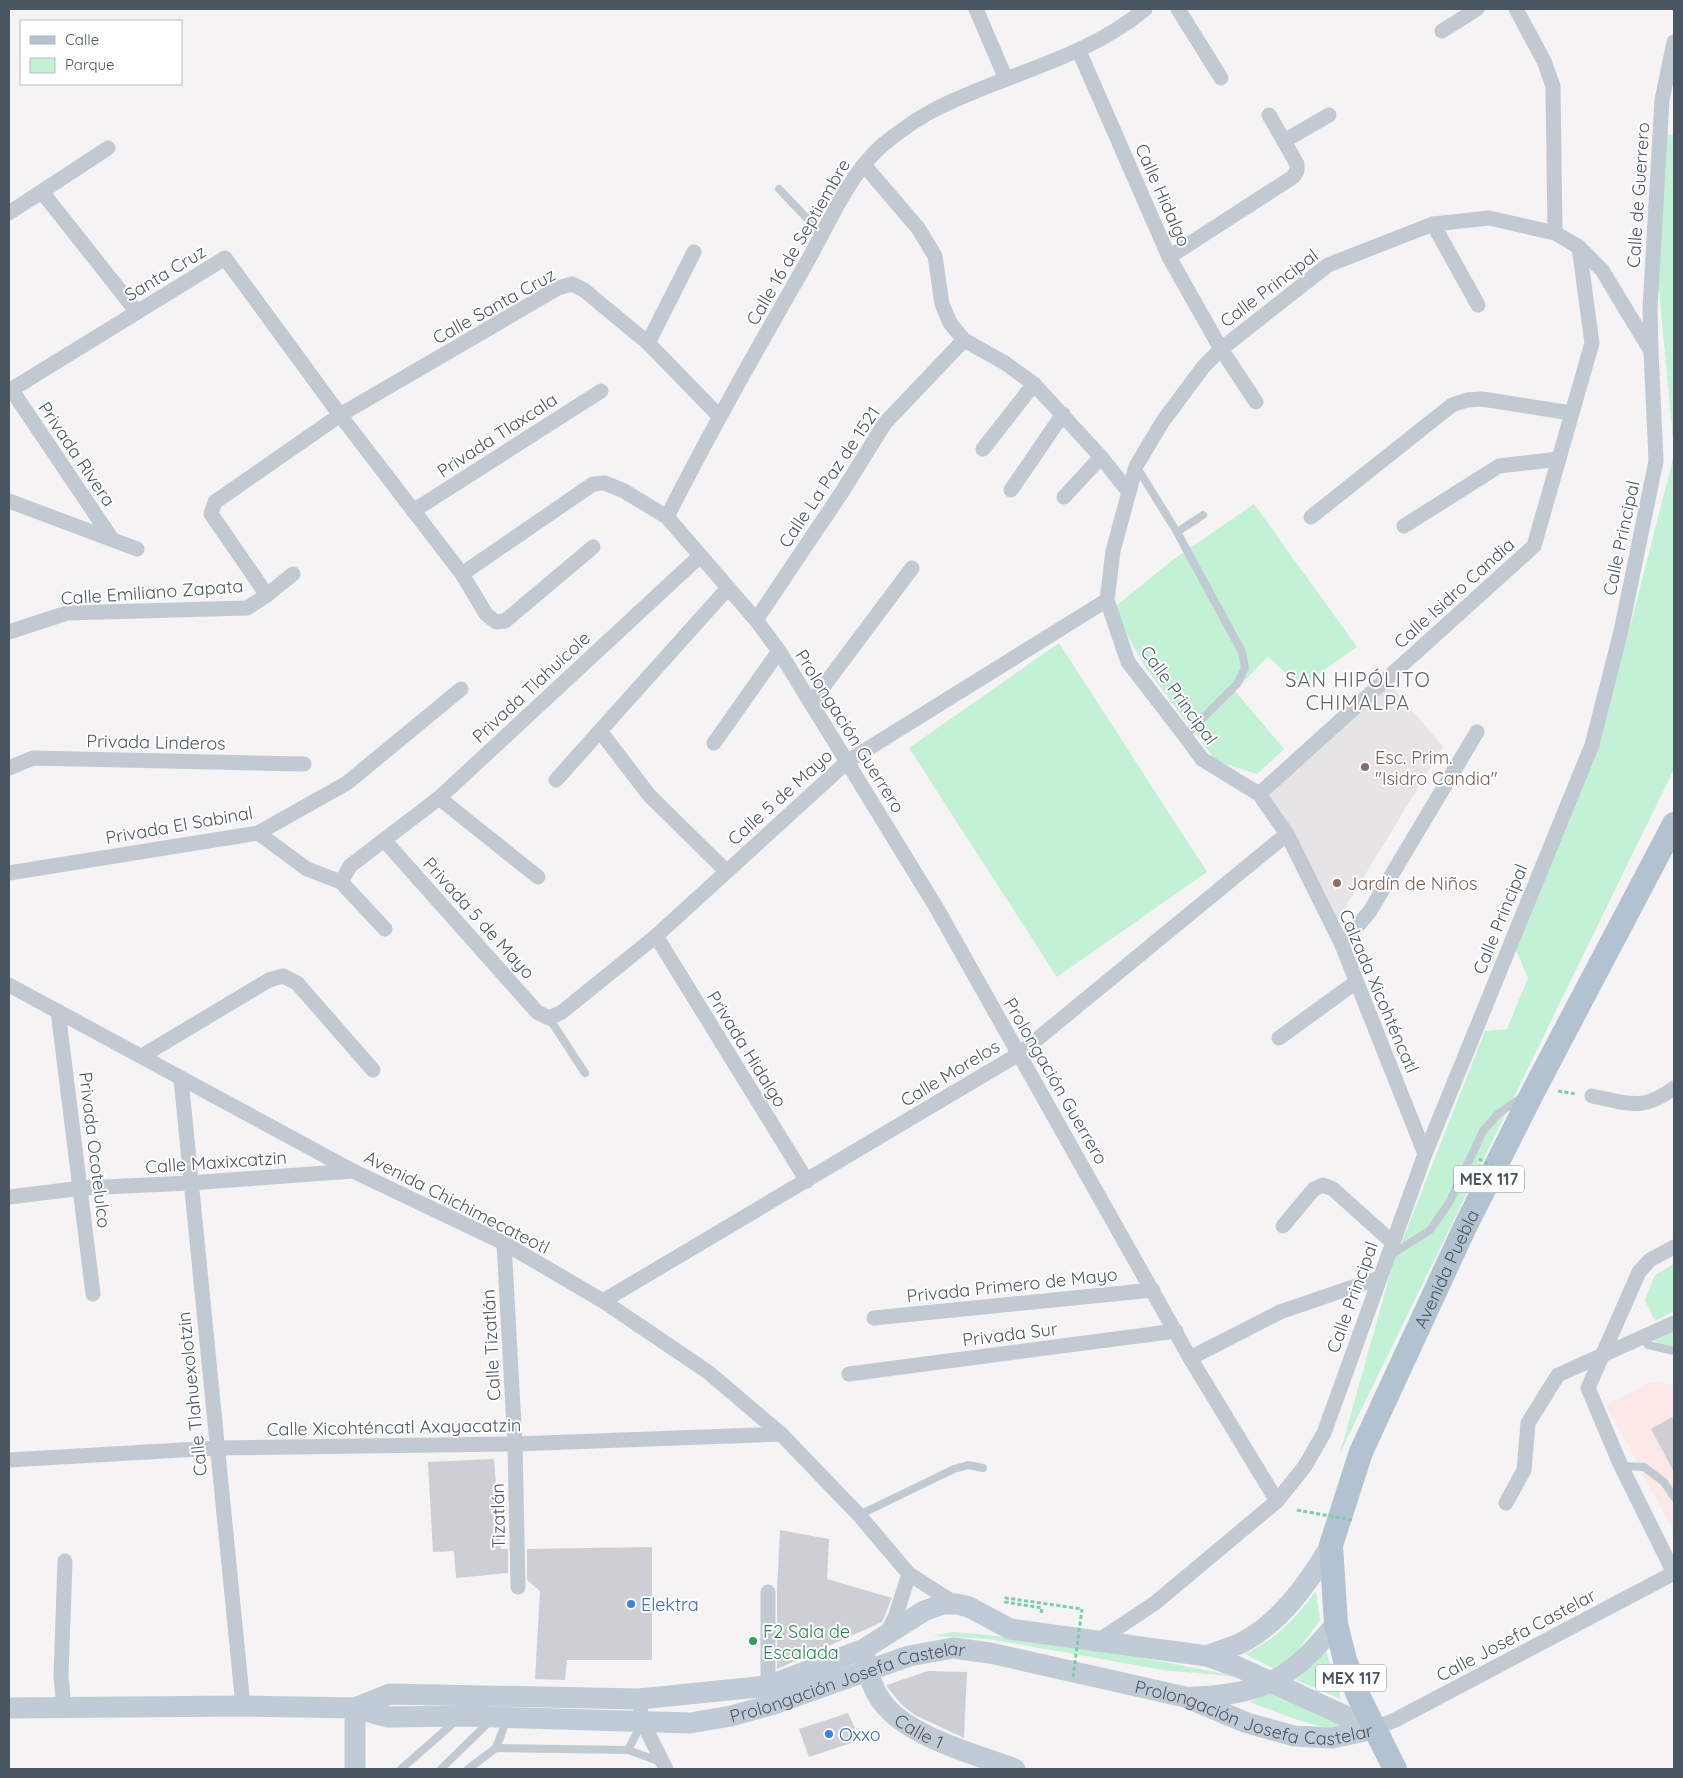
<svg xmlns="http://www.w3.org/2000/svg" width="1683" height="1778" font-family="Quicksand,sans-serif">
<style>
.education{fill:#e6e4e5}
.medical{fill:#fce8e6}
.green{fill:#c3f1d5}
.building{fill:#cdcfd5}
.lines{fill:none;stroke-linecap:round;stroke-linejoin:round}
.path{stroke:#7ad0a6;stroke-width:3;stroke-dasharray:4 2.5;stroke-linecap:butt}
.lane{stroke:#c1cad2;stroke-width:8}
.street{stroke:#c1cad2;stroke-width:15}
.secondary{stroke:#c1cbd6;stroke-width:21}
.primary{stroke:#b3c2d1;stroke-width:24}
.path-bridge{stroke:#7ad0a6;stroke-width:3;stroke-dasharray:4 2.5;stroke-linecap:butt}
.education-dot{fill:#8d6e63;stroke:#fff;stroke-width:2}
.shop-dot{fill:#3f7fe0;stroke:#fff;stroke-width:2}
.leisure-dot{fill:#2e9e5b;stroke:#fff;stroke-width:2}
.labels{text-anchor:middle;dominant-baseline:central;stroke-width:4;stroke-linejoin:round;paint-order:stroke}
.shield{fill:#fff;stroke:#808990;stroke-width:1}
.shield-label{font-size:16px;font-weight:bold;fill:#4a5661}
.street-label{font-size:18px;fill:#4a5661;stroke:#fff}
.education-label{font-size:18px;fill:#785e54;stroke:#fff;text-anchor:start}
.shop-label{font-size:18px;fill:#366cbe;stroke:#fff;text-anchor:start}
.leisure-label{font-size:18px;fill:#27864d;stroke:#fff;text-anchor:start}
.quarter-label{font-size:20px;letter-spacing:1px;fill:#5f6368;stroke:#fff}
</style>
<rect width="100%" height="100%" fill="#f5f3f3"/>
<!-- education -->
<polygon class="education" points="1390,684 1443,747 1335,924 1268,793"/>
<!-- medical -->
<polygon class="medical" points="1650,1383 1674,1384 1674,1533 1607,1405"/>
<!-- green -->
<g class="green">
<polygon points="1658,134 1674,135 1674,450 1656,258"/>
<polygon points="1674,455 1674,769 1340,1453 1392,1267 1485,1031 1507,1029 1528,978 1516,950 1600,744"/>
<polygon points="1254,504 1357,647 1300,687 1268,656 1235,691 1284,749 1257,774 1216,761 1146,668 1112,609 1174,559"/>
<polygon points="1059,643 1207,872 1057,977 909,748"/>
<polygon points="1674,1264 1674,1311 1655,1321 1645,1300 1655,1275"/>
<polygon points="1674,1326 1674,1347 1665,1348 1650,1338"/>
<path d="M1316,1591L1320,1620L1294,1656L1274,1669L1245,1654C1275,1640 1297,1617 1316,1591Z"/>
<path d="M953,1632C1049,1639 1146,1658 1241,1677L1163,1670L989,1639L933,1636Z"/>
<polygon points="1325,1648 1341,1699 1296,1680 1312,1665"/>
<path d="M1271,1692L1306,1706L1346,1728C1318,1731 1276,1711 1249,1702Z"/>
</g>
<!-- building -->
<g class="building">
<polygon points="1674,1416 1674,1472 1651,1429"/>
<polygon points="494,1459 501,1549 508,1549 508,1573 456,1578 454,1551 433,1552 428,1462"/>
<polygon points="780,1530 829,1539 827,1579 892,1598 882,1622 777,1669 777,1590"/>
<polygon points="652,1547 652,1660 567,1660 565,1680 535,1679 540,1591 527,1580 527,1549"/>
<polygon points="928,1671 967,1672 964,1738 915,1715 902,1705 887,1687 887,1685"/>
<polygon points="848,1713 860,1740 809,1757 799,1729"/>
</g>
<g class="lines">
<!-- path -->
<g class="path">
<polyline points="1558,1091 1576,1094"/>
<polyline points="1041,1613 1042,1608 1005,1602 1006,1598 1082,1609"/>
</g>
<!-- lane -->
<g class="lane">
<polyline points="779,189 823,235"/>
<polyline points="1136,466 1177,532 1242,652 1245,668 1237,684 1185,736"/>
<polyline points="1177,532 1203,515"/>
<polyline points="549,1018 585,1073"/>
<polyline points="1391,1255 1430,1230 1449,1203 1483,1131 1498,1114 1522,1097"/>
<polyline points="1642,1338 1648,1345 1674,1351"/>
<polyline points="1621,1466 1644,1467 1664,1482 1674,1497"/>
<polyline points="859,1515 954,1469 968,1465 983,1468"/>
<polyline points="496,1748 507,1719"/>
<polyline points="628,1750 641,1725"/>
<polyline points="401,1769 457,1720"/>
<polyline points="441,1769 489,1722"/>
<polyline points="468,1769 496,1748 628,1750 661,1762"/>
</g>
<!-- street -->
<g class="street">
<polyline points="976,9 1006,79"/>
<polyline points="1178,9 1221,78"/>
<polyline points="1516,9 1544,61 1553,86 1555,233"/>
<polyline points="1442,31 1477,9"/>
<polyline points="1079,51 1169,257 1221,349 1256,402"/>
<polyline points="1284,141 1329,115"/>
<polyline points="864,165 918,228 935,256 942,304 950,323 964,340 1005,363 1034,384 1101,457 1128,491"/>
<polyline points="42,192 137,312"/>
<polyline points="9,213 108,148"/>
<polyline points="1433,224 1478,305"/>
<polyline points="1169,257 1293,177 1297,171 1297,164 1269,115"/>
<polyline points="648,343 694,252"/>
<polyline points="1651,350 1650,308 1662,100 1674,42"/>
<polyline points="11,389 112,539"/>
<polyline points="9,391 225,258 340,415 462,574 486,614 496,622 505,621 593,547"/>
<polyline points="983,449 1034,384"/>
<polyline points="1011,490 1063,414"/>
<polyline points="1064,497 1101,457"/>
<polyline points="9,501 137,549"/>
<polyline points="413,511 601,391"/>
<path d="M667,517C711,430 759,346 807,262C831,220 852,165 894,136C906,127 919,118 932,111C1002,74 1083,61 1145,9"/>
<polyline points="1311,517 1452,405 1467,400 1482,399 1571,413"/>
<polyline points="1404,526 1499,466 1559,459"/>
<polyline points="462,574 593,484 605,483 624,491 667,517 756,620 779,651 936,907 1190,1358 1277,1501"/>
<polyline points="267,595 211,514 215,502 340,415 558,288 572,284 584,290 648,343 719,416"/>
<polyline points="756,620 842,492 885,423 964,340"/>
<polyline points="9,632 67,613 247,608 267,595 293,574"/>
<polyline points="811,703 912,568"/>
<polyline points="600,731 649,795 726,871"/>
<polyline points="714,743 779,651"/>
<polyline points="9,768 33,758 304,764"/>
<polyline points="556,780 728,588"/>
<polyline points="1259,794 1534,546 1592,343 1579,247"/>
<polyline points="439,798 538,877"/>
<polyline points="258,833 307,869 341,882"/>
<polyline points="384,840 537,1012 549,1018 562,1012 656,936 848,761 1107,600"/>
<polyline points="9,873 258,833 347,783 461,689"/>
<polyline points="385,929 341,882 350,866 439,798 700,556"/>
<polyline points="656,936 807,1181"/>
<polyline points="1342,945 1370,911 1477,732"/>
<polyline points="9,985 353,1171 504,1243 603,1301 708,1372 781,1434 859,1515 909,1574 956,1604"/>
<polyline points="58,1011 93,1294"/>
<polyline points="1279,1038 1356,982"/>
<polyline points="142,1056 269,980 283,976 297,983 373,1070"/>
<polyline points="181,1079 243,1706"/>
<path d="M1592,1096C1629,1103 1641,1112 1674,1088"/>
<polyline points="9,1197 82,1188 190,1183 353,1171"/>
<polyline points="1283,1226 1314,1189 1323,1185 1333,1189 1392,1242"/>
<polyline points="504,1243 515,1444 518,1587"/>
<polyline points="603,1301 1019,1054 1287,834"/>
<polyline points="874,1318 1153,1290"/>
<polyline points="1190,1358 1280,1312 1379,1278"/>
<polyline points="849,1374 1176,1331"/>
<polyline points="9,1460 216,1448 515,1444 781,1434"/>
<polyline points="1506,1503 1524,1470 1528,1423 1558,1375 1674,1323"/>
<polyline points="1674,1573 1621,1466 1588,1388 1639,1272 1650,1260 1674,1247"/>
<polyline points="768,1592 768,1686"/>
<polyline points="887,1633 896,1615 909,1574"/>
<polyline points="1098,1641 1155,1603 1277,1501 1305,1466 1324,1433 1425,1154 1592,745 1621,631 1656,461 1651,351 1602,270 1579,247 1555,233 1489,218 1433,224 1328,265 1221,349 1204,366 1163,421 1136,466 1113,551 1107,600 1128,662 1185,736 1202,759 1259,794 1287,834 1342,945 1425,1154"/>
<polyline points="639,1699 642,1721 666,1769"/>
<polyline points="64,1708 61,1676 65,1561"/>
<polyline points="1374,1729 1397,1719 1674,1573"/>
</g>
<!-- secondary -->
<g class="secondary">
<path d="M1207,1656C1218,1651 1232,1648 1243,1642C1282,1621 1309,1582 1331,1545"/>
<path id="s1" d="M866,1659C868,1674 873,1690 882,1702C908,1737 975,1754 1015,1769"/>
<path d="M1192,1697C1264,1694 1290,1680 1336,1624"/>
<path id="s2" d="M9,1708L243,1706L355,1708L388,1717L463,1716L690,1723L731,1716L771,1705L909,1656L953,1648L990,1653L1185,1697L1247,1723L1294,1736L1332,1738L1374,1729"/>
<polyline points="355,1708 390,1694 639,1699 768,1686 864,1649 924,1611 943,1604 957,1604 969,1607 1010,1629 1207,1656 1238,1667 1374,1729"/>
<polyline points="355,1708 355,1769"/>
</g>
<!-- primary -->
<path class="primary" id="s3" d="M1395,1769L1358,1695L1345,1660L1336,1624L1331,1545L1361,1452L1465,1227L1535,1088L1674,824"/>
<!-- path-bridge -->
<g class="path-bridge">
<polyline points="1479,1159 1514,1176"/>
<polyline points="1297,1510 1352,1520"/>
<polyline points="1073,1677 1082,1609"/>
</g>
</g>
<!-- markers -->
<g class="education-dot">
<circle cx="1365" cy="767" r="5"/>
<circle cx="1337" cy="883" r="5"/>
</g>
<g class="shop-dot">
<circle cx="631" cy="1604" r="5"/>
<circle cx="829" cy="1734" r="5"/>
</g>
<circle class="leisure-dot" cx="753" cy="1641" r="5"/>
<g class="labels">
<!-- shield labels -->
<g class="shield">
<rect x="1454" y="1165.5" width="70" height="27" rx="4"/>
<rect x="1316" y="1664.5" width="70" height="27" rx="4"/>
</g>
<g class="shield-label">
<text x="1489" y="1179">MEX 117</text>
<text x="1351" y="1678">MEX 117</text>
</g>
<!-- street labels -->
<g class="street-label">
<text transform="translate(1163 195) rotate(66)">Calle Hidalgo</text>
<text transform="translate(1638 195) rotate(-86)">Calle de Guerrero</text>
<text transform="translate(798 242) rotate(-60)">Calle 16 de Septiembre</text>
<text transform="translate(165 273) rotate(-31)">Santa Cruz</text>
<text transform="translate(1269 288) rotate(-37)">Calle Principal</text>
<text transform="translate(494 306) rotate(-29)">Calle Santa Cruz</text>
<text transform="translate(497 435) rotate(-33)">Privada Tlaxcala</text>
<text transform="translate(77 454) rotate(56)">Privada Rivera</text>
<text transform="translate(829 477) rotate(-56)">Calle La Paz de 1521</text>
<text transform="translate(1621 538) rotate(-78)">Calle Principal</text>
<text transform="translate(152 592) rotate(-4)">Calle Emiliano Zapata</text>
<text transform="translate(1454 593) rotate(-42)">Calle Isidro Candia</text>
<text transform="translate(531 687) rotate(-43)">Privada Tlahuicole</text>
<text transform="translate(1179 695) rotate(54)">Calle Principal</text>
<text transform="translate(850 731) rotate(58)">Prolongación Guerrero</text>
<text transform="translate(156 742) rotate(1)">Privada Linderos</text>
<text transform="translate(780 797) rotate(-42)">Calle 5 de Mayo</text>
<text transform="translate(179 825) rotate(-10)">Privada El Sabinal</text>
<text transform="translate(479 918) rotate(48)">Privada 5 de Mayo</text>
<text transform="translate(1500 919) rotate(-68)">Calle Principal</text>
<text transform="translate(1379 991) rotate(67)">Calzada Xicohténcatl</text>
<text transform="translate(747 1049) rotate(58)">Privada Hidalgo</text>
<text transform="translate(950 1073) rotate(-31)">Calle Morelos</text>
<text transform="translate(1056 1081) rotate(60)">Prolongación Guerrero</text>
<text transform="translate(95 1150) rotate(83)">Privada Ocotelulco</text>
<text transform="translate(216 1162) rotate(-4)">Calle Maxixcatzin</text>
<text transform="translate(457 1202) rotate(27)">Avenida Chichimecateotl</text>
<text stroke="none"><textPath href="#s3" startOffset="536">Avenida Puebla</textPath></text>
<text transform="translate(1012 1285) rotate(-6)">Privada Primero de Mayo</text>
<text transform="translate(1352 1297) rotate(-70)">Calle Principal</text>
<text transform="translate(1010 1334) rotate(-7)">Privada Sur</text>
<text transform="translate(491 1345) rotate(-93)">Calle Tizatlán</text>
<text transform="translate(192 1394) rotate(-96)">Calle Tlahuexolotzin</text>
<text transform="translate(394 1427) rotate(-1)">Calle Xicohténcatl Axayacatzin</text>
<text transform="translate(498 1516) rotate(-91)">Tizatlán</text>
<text transform="translate(1516 1635) rotate(-28)">Calle Josefa Castelar</text>
<text stroke="none"><textPath href="#s2" startOffset="846">Prolongación Josefa Castelar</textPath></text>
<text stroke="none"><textPath href="#s2" startOffset="1266">Prolongación Josefa Castelar</textPath></text>
<text stroke="none"><textPath href="#s1" startOffset="94">Calle 1</textPath></text>
</g>
<!-- education labels -->
<g class="education-label">
<text x="1375" y="757">Esc. Prim.<tspan x="1375" dy="21">"Isidro Candia"</tspan></text>
<text x="1347" y="883">Jardín de Niños</text>
</g>
<!-- shop labels -->
<g class="shop-label">
<text x="641" y="1604">Elektra</text>
<text x="839" y="1734">Oxxo</text>
</g>
<!-- leisure labels -->
<g class="leisure-label">
<text x="763" y="1631">F2 Sala de<tspan x="763" dy="21">Escalada</tspan></text>
</g>
<!-- quarter labels -->
<g class="quarter-label">
<text x="1358" y="679">SAN HIPÓLITO<tspan x="1358" dy="23">CHIMALPA</tspan></text>
</g>
</g>
<!-- border -->
<rect width="1683" height="1778" fill="none" stroke="#4a5661" stroke-width="20"/>
<!-- legend -->
<rect x="20" y="20" width="162" height="65" fill="#ffffff" stroke="#b7bbc0"/>
<rect x="30" y="36" width="25" height="8" fill="#b3c2d1" stroke="#b7bbc0"/>
<text x="65" y="45" font-size="15" fill="#4a5661">Calle</text>
<rect x="30" y="58" width="25" height="15" fill="#c3f1d5" stroke="#b7bbc0"/>
<text x="65" y="70" font-size="15" fill="#4a5661">Parque</text>
</svg>
